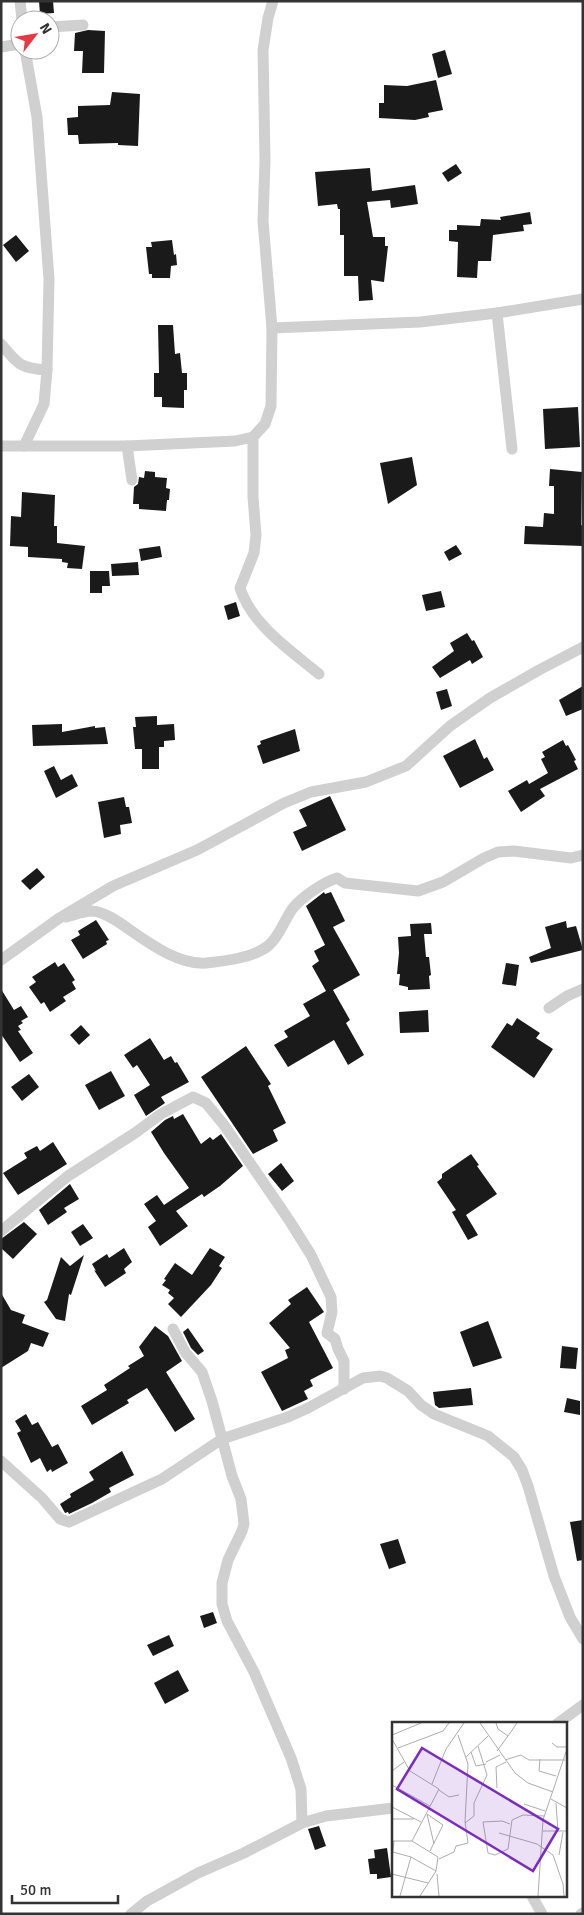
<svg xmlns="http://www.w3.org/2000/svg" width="584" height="1915" font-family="Signika,sans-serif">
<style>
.building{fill:#1a1a1a}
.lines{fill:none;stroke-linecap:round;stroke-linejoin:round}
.street{stroke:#d0d0d0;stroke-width:11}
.inset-road{fill:none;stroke:#adadad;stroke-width:1}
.view{fill:#7b2cbf;fill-opacity:0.15;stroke:#7b2cbf;stroke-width:2.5}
.inset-edge{fill:none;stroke:#333;stroke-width:2.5}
</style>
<rect width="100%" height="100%" fill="#fff"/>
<!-- building -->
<g class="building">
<polygon points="39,1 53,1 54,13 40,14"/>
<polygon points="88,30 105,31 104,73 82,73 83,51 74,51 75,33"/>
<polygon points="445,50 452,74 438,78 432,54"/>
<polygon points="436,80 443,110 428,113 429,117 415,120 379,118 379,103 384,103 384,85 407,86"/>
<polygon points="112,92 140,94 138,146 118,145 118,143 79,144 78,135 68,135 67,118 78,117 78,106 110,105"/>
<polygon points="456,164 462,173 448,182 442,173"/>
<polygon points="370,168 372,191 415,185 418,204 391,208 390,200 367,202 373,237 385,237 385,246 388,246 384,282 371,280 373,300 359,301 358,276 344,276 344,235 340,235 340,209 338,209 337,204 318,206 315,172"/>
<polygon points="530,212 532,224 523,225 524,231 493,235 491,261 478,261 477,278 457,277 458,242 449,241 449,230 457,230 457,225 480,226 481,219 501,220 500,217"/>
<polygon points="16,235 29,251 16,262 3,245"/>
<polygon points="172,240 174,255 176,254 177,265 171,266 170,278 152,278 152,274 149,274 146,247 152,247 151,242"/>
<polygon points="158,325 173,325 175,354 180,353 182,373 187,373 187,390 184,390 184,408 162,407 162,397 154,397 154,373 159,373"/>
<polygon points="578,407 580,447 545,449 543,409"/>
<polygon points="412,457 417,485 388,504 380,463"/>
<polygon points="550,469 582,472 581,525 583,526 583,546 524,544 525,526 543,527 544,513 554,514 554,486 549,486"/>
<polygon points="145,471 155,472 155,477 167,478 166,488 170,489 169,500 167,500 166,511 139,509 139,504 133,504 134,487 138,484 139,477 144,478"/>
<polygon points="22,492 55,495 54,526 57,526 57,543 85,546 82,569 67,568 68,563 62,562 62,559 28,557 28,547 10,546 11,516 21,517"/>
<polygon points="456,545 462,554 449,561 444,552"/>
<polygon points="160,546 162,557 141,561 139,549"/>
<polygon points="138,562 139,575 112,576 111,564"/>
<polygon points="90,571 109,571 110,586 102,586 102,593 90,593"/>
<polygon points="441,591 445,607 426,611 422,595"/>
<polygon points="236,602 240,616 228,620 224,606"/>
<polygon points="467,633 472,641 474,640 483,657 472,664 470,660 440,678 432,667 454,651 450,643"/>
<polygon points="583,686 583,709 566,716 559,700"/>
<polygon points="447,689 452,706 441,710 436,692"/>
<polygon points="157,716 157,725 174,724 175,740 164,741 164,747 159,747 159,769 142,769 142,749 135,749 133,727 136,727 135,717"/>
<polygon points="62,724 62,732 95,726 95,728 105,727 108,744 33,746 32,725"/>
<polygon points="295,729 300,751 263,764 257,746 261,744 260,741"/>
<polygon points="475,739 484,759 487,757 494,770 460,788 443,756"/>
<polygon points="563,740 566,746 568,745 576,760 574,761 578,769 540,789 545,796 521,812 508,791 527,780 529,784 548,773 541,759 545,757 542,752"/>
<polygon points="54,766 61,780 72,774 78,786 56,798 44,771"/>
<polygon points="330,796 346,830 302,851 293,832 307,826 299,810"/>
<polygon points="124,797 126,807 129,807 132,823 120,825 121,834 104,838 98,802"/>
<polygon points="37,868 45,877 30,890 21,881"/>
<polygon points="324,892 325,894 331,892 345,921 333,927 360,975 333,990 350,1020 346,1023 364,1055 348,1065 334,1040 288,1067 274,1045 288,1037 284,1031 310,1016 303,1004 326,991 312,966 319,961 314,951 325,945 306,906"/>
<polygon points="96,920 109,940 106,941 107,944 83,959 71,940 80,935 78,931"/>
<polygon points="566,921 567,928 576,926 583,950 531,963 529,957 551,948 545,927"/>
<polygon points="431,923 432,934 424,934 426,957 429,957 431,975 429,976 430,989 408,990 408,987 399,985 400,974 397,974 399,953 398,937 411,936 410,924"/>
<polygon points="55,962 58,967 64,963 75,980 72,982 76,989 63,997 66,1001 50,1012 44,1002 41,1004 29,987 36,982 32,977"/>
<polygon points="506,963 519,965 516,986 502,984"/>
<polygon points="1,989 14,1010 21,1006 28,1017 21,1021 23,1023 18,1026 21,1030 18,1031 33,1053 20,1062 1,1034"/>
<polygon points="428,1010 429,1032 400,1033 399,1012"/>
<polygon points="517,1018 540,1033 536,1038 553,1049 534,1078 491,1047 507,1023 512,1026"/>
<polygon points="81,1025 90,1035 79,1045 70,1035"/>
<polygon points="150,1038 164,1060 171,1056 175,1063 177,1062 189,1082 161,1097 165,1103 146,1116 134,1095 150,1085 137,1065 133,1068 124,1055"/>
<polygon points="246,1046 271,1084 268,1086 286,1123 273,1130 278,1141 253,1154 201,1077"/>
<polygon points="111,1071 125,1096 99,1110 85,1085"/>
<polygon points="29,1074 39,1087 22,1101 11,1087"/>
<polygon points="183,1114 201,1144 210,1137 213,1140 221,1134 243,1166 220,1186 204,1197 202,1194 176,1211 188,1226 160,1246 148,1227 156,1221 144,1204 157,1195 164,1205 189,1188 164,1153 151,1132 165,1120 173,1116 174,1119"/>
<polygon points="53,1142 67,1164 18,1195 3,1173 27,1158 24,1153 37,1146 40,1151"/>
<polygon points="471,1154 479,1165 477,1166 497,1194 466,1215 478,1235 468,1240 452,1212 456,1210 437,1182 442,1178 442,1174"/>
<polygon points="281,1163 294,1181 282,1191 268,1174"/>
<polygon points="70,1184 79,1199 64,1208 67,1212 48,1225 39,1210"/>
<polygon points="24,1222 37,1234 13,1259 1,1248 1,1239"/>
<polygon points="83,1224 93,1238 80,1246 71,1232"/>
<polygon points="124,1248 132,1262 124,1269 126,1273 105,1287 94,1270 96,1271 92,1264 107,1254 109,1258"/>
<polygon points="210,1248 225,1257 219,1266 222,1268 211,1285 181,1317 168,1304 174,1298 168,1293 170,1290 162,1285 166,1280 164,1279 175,1263 192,1275"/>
<polygon points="84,1255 71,1295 69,1294 65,1321 56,1319 44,1302 47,1300 61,1257 70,1266"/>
<polygon points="307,1287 324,1312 309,1322 333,1368 310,1380 313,1386 304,1391 308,1399 282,1411 261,1372 288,1358 285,1350 290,1348 269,1323 291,1304 288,1300"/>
<polygon points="1,1293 11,1310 25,1315 22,1323 49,1333 43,1347 31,1343 28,1351 1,1368"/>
<polygon points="488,1321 502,1358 473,1367 460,1332"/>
<polygon points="155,1326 168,1336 182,1361 166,1372 195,1419 175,1432 147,1388 127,1400 129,1403 92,1425 81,1406 107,1390 104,1385 130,1368 128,1366 144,1356 139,1347"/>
<polygon points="188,1328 204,1351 198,1355 191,1348 183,1332"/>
<polygon points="562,1346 578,1348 576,1369 560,1368"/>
<polygon points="471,1388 473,1405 439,1408 435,1405 433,1392"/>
<polygon points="567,1398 580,1401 580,1415 564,1412"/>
<polygon points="26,1414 32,1425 38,1422 52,1447 58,1444 68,1463 52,1472 51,1469 47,1472 40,1458 31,1463 17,1433 21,1431 15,1421"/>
<polygon points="122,1451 134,1475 109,1488 111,1492 92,1503 69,1514 68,1512 65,1513 60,1504 71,1497 70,1494 94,1480 89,1472"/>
<polygon points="583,1520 583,1560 577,1561 570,1522"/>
<polygon points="398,1539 406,1563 389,1569 380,1544"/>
<polygon points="213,1612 217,1623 204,1628 200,1616"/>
<polygon points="169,1635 174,1646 153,1656 147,1645"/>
<polygon points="178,1670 189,1691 165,1704 154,1683"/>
<polygon points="319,1826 326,1846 315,1850 308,1829"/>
<polygon points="387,1848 391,1877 377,1879 377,1874 370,1874 368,1859 375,1858 374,1850"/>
</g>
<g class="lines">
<!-- street -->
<g class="street">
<polyline points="20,1 22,20"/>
<polyline points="50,27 83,25"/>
<polyline points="1,47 20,44"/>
<polyline points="497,313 512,449"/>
<polyline points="272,328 420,322 497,313 583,299"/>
<path d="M1,344C18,364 19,368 47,370"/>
<path d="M253,437V497L256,535L254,553L240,588C252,625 290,650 319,674"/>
<polyline points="1,446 127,446 235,441 253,437 265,424 271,406 272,328 263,221 265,160 263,50 268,18 273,1"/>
<polyline points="24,446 44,404 47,370 49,279 37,117 25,50"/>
<polyline points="127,446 132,480"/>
<path d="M66,917C74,915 84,911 92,911C105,912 119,922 130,930C150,944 179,965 206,963C225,961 252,958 268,946C280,936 284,920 293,908C302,897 324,882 337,878L345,883L418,891L443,882L484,858L498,852L514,851L571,858L583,855"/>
<polyline points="1,960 58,919 113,886 197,850 284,803 311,792 366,782 406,766 450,726 490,698 539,670 583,647"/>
<polyline points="549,1008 567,996 583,989"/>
<polyline points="1,1231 68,1176 135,1133 161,1114 193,1097 206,1103 224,1125 289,1220 311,1255 331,1297 332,1312 327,1333 335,1339 338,1349 344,1361 344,1389"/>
<polyline points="173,1329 185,1352 202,1372 212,1401 232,1476 241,1499 244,1524 242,1531 228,1560 222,1583 222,1604 227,1621 254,1672 291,1758 301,1789 302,1823"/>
<polyline points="1,1461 42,1498 60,1519 69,1522 162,1479 222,1439 288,1417 308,1408 363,1378 380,1376 387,1378 408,1391 421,1405 434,1414 488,1436 514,1457 522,1470 528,1486 554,1576 570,1617 583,1639"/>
<polyline points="557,1724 583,1705"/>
<polyline points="532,1896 542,1914"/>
<polyline points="131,1914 147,1901 198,1873 244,1853 302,1823 326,1816 393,1808"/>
<polyline points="581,1914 583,1913"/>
</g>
</g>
<!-- overview -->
<g transform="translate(392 1722)">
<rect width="175" height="175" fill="#fff"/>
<path class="inset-road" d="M88,1L123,51L136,61L161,70M104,1L106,7L116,14L105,29M0,13L29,1M116,14L125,1M0,17L18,49L47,67L20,119M160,21L165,25H175M6,26L51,9L57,1M79,30L84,44L94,42M74,35L96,14M148,37L147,49L164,54M113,38L129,33L137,38H173M94,40L108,33M0,49L12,40M40,62L54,27L72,1M0,63L38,84M105,66L104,45L114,40M47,68L57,75L67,73M159,77L175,86M164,81L166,110M132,82L153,89M0,85L29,100M35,92L51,103L38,129M35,92L42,122M0,97H22M73,101L82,94V81L95,53L86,24M118,102L110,99L91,100L96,131L103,133L116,127L120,98L131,93L152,94M151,109H175M107,111L145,122L161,133L171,162L172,174M0,119H20L46,135L44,149L28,174M1,130L19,135L8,174M167,133L171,110M19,135L44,149M0,137L2,119M47,137L62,130L64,124L76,121L73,100L76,42L66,13M0,152L36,161M45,152L47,174M146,174L151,98L175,27"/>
<path class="view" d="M30,26L166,107L141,149L5,67Z"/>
<rect width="175" height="175" class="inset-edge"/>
</g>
<!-- border -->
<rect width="584" height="1915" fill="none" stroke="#333333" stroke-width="5"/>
<!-- north arrow -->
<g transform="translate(35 35) rotate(59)"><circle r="24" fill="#ffffff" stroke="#adadad"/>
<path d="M0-4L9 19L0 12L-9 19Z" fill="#e63946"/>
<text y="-8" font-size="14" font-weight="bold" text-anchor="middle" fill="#333333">N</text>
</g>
<!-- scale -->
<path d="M12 1895v8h106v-8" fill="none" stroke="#333333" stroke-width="2.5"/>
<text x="20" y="1895" font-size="15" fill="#333333" stroke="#ffffff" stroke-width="4" paint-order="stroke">50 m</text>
</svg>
